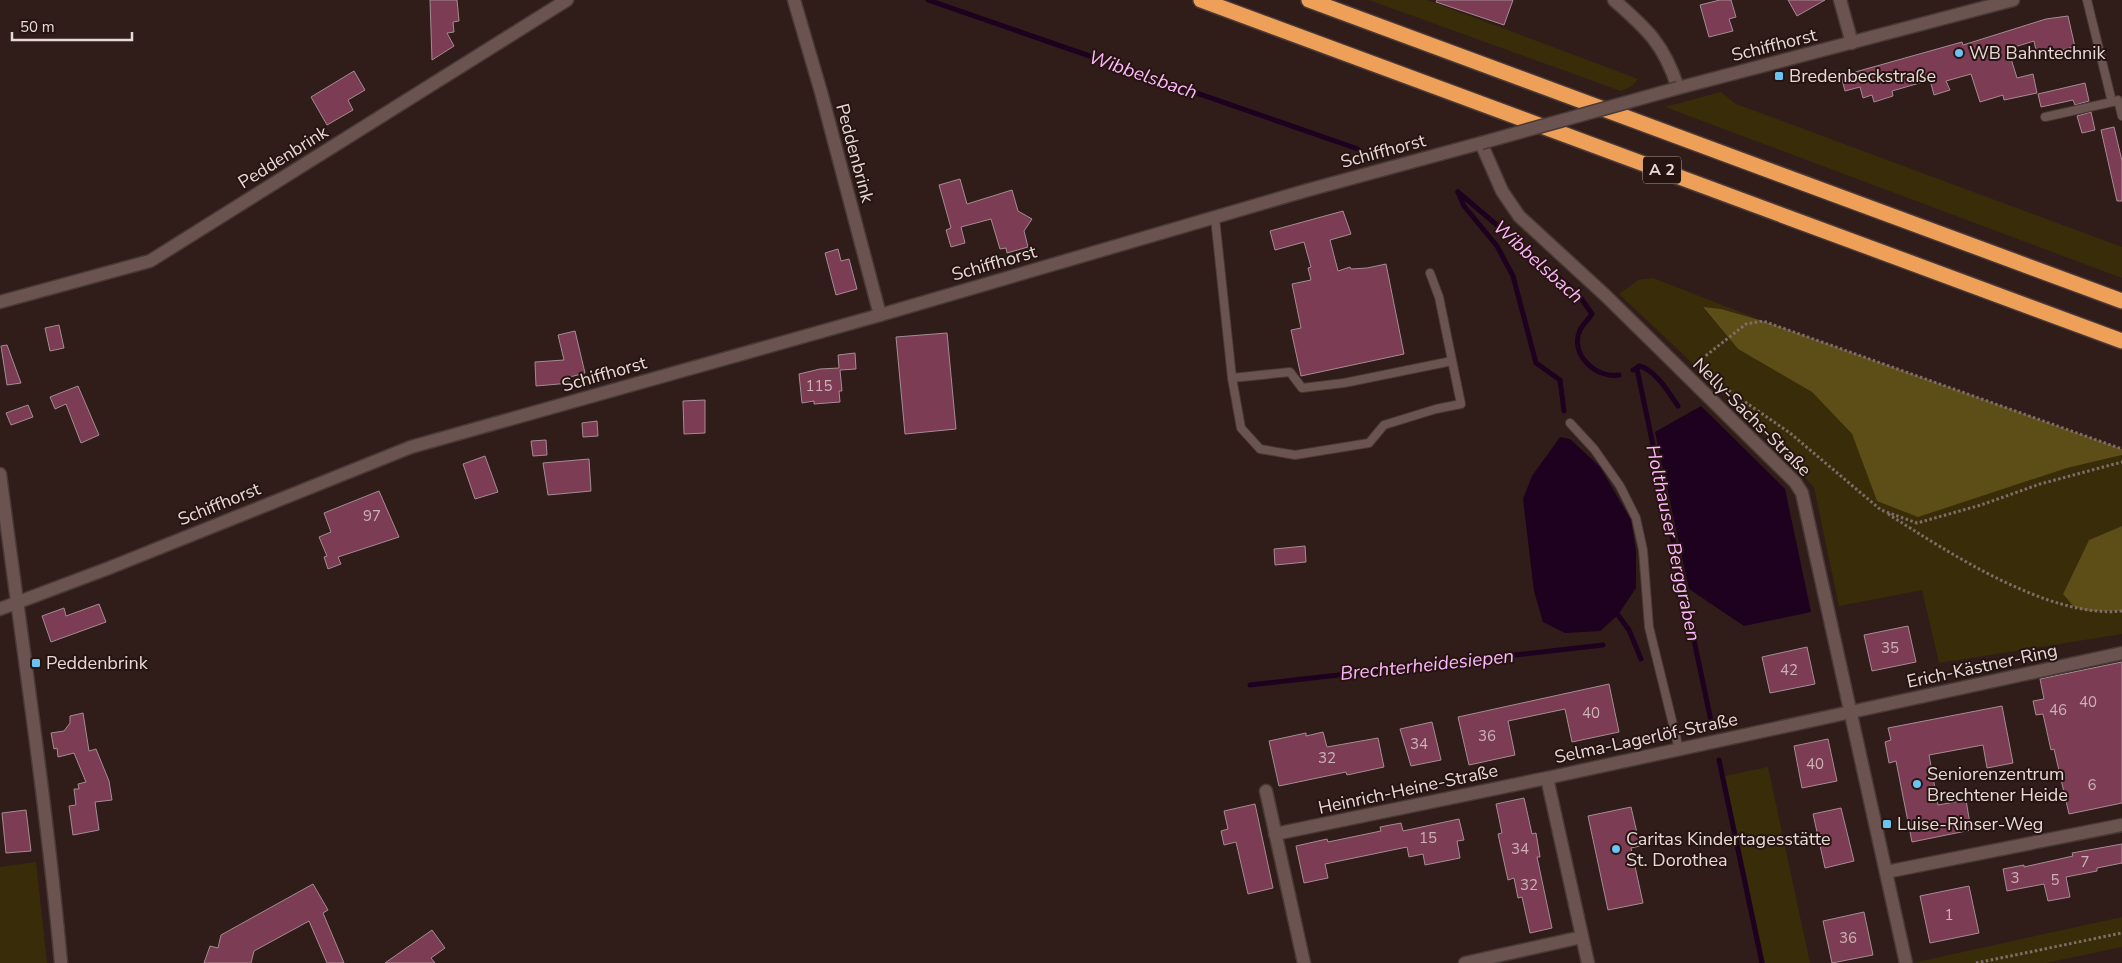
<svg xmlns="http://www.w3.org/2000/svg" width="2122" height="963" font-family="'Nunito Sans',sans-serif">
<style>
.green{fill:#382d08}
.forest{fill:#5d4d17}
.water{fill:#1e011e}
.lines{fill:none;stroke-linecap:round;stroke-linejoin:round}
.stream{stroke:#1e011e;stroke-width:5}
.building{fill:#7c3c53;stroke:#a48c93}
.lane-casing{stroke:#493937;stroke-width:10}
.street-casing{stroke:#493937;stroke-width:15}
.highway-casing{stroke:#493937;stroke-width:18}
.path{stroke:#7e6d6a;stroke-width:3;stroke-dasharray:2.5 2.5;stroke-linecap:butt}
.lane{stroke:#6b5450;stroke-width:8}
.street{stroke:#6b5450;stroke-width:12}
.highway{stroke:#ee9f58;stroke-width:15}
.street-bridge-casing{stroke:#493937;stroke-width:15;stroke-linecap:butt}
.street-bridge{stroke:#6b5450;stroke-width:12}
.poi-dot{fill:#6bc3f2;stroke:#261411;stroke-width:2}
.labels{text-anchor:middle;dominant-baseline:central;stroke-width:4;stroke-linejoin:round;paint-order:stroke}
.number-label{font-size:15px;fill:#ccb2b6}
.shield{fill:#261411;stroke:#ad9e9c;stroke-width:1}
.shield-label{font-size:16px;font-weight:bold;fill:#e7d9d7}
.street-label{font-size:18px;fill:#e7d9d7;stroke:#261411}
.poi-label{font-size:18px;fill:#e7d9d7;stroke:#261411;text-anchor:start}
.water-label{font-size:19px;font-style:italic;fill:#feb6fc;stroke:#261411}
</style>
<rect width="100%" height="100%" fill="#301d1a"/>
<!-- green -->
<g class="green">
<polygon points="1369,0 1427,0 1638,79 1632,86 1621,91"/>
<polygon points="1721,92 1736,104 2122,247 2122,278 1665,107"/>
<polygon points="1653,278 1763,321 1721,309 1703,308 1738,349 1812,392 1852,434 1877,501 2067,468 2122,455 2122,526 2089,540 2063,594 2074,607 2087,611 2122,611 2122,634 1939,663 1922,590 1839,606 1814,487 1703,373 1619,294 1638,280"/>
<polygon points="1768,767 1810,963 1765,963 1725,776"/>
<polygon points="36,862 47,963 0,963 0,867"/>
<polygon points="2122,917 2122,947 2046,963 1913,963"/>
</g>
<!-- forest -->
<g class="forest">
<polygon points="1703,307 1721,309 1763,321 2122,449 2122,455 2067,468 1918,517 1877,501 1852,434 1812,392 1738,349"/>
<polygon points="2122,526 2122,611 2087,611 2074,607 2063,594 2089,540"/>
</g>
<!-- water -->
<g class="water">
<polygon points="1701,406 1785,489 1811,612 1744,626 1689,589 1655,432"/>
<polygon points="1560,437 1570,439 1600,467 1631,520 1636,551 1636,588 1618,615 1600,631 1565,633 1543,622 1534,591 1523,499 1532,476"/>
</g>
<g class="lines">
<!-- stream -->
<g class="stream">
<polyline points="928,0 1358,149"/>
<path d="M1458,192L1578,294L1592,314C1589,319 1583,324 1580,330C1569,354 1596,379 1619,375"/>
<polyline points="1458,192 1464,206 1497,246 1513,276 1536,363 1560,380 1564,411"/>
<path d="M1635,369L1639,366C1656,370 1669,393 1678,406"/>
<polyline points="1633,370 1637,369 1711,721"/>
<polyline points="1618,615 1629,630 1641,659"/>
<polyline points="1250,685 1603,645"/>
<polyline points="1719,760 1762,963"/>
</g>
</g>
<!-- building -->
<g class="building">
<polygon points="430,0 457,0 459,21 453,22 454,32 447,33 454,46 432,60"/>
<polygon points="1437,0 1513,0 1504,25 1436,2"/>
<polygon points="1720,0 1731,0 1736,17 1729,19 1733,31 1709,37 1700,5"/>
<polygon points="1788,0 1825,0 1797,16"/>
<polygon points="2068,16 2075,47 2037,55 2034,41 2008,49 2017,78 2033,74 2037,93 2004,100 2003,95 1980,102 1971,74 1946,81 1950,90 1934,95 1930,80 1892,91 1893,96 1874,102 1872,95 1863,98 1860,87 1845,91 1841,76 1962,42 1963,45 2046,19"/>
<polygon points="354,71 365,90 348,100 353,110 327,125 311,97"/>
<polygon points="2085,83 2089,101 2075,105 2073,100 2041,107 2038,94"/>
<polygon points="2091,112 2095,130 2082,133 2077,116"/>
<polygon points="2114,127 2122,161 2122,201 2117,201 2101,130"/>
<polygon points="960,179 967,204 1012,190 1018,211 1032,219 1024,231 1028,247 1007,253 1006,248 1000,249 991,219 961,227 965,243 951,247 946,230 951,228 939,185"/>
<polygon points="1343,211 1351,234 1330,240 1338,271 1350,267 1351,269 1367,268 1386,264 1404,354 1301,376 1291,330 1301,328 1292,284 1311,280 1308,268 1311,267 1304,242 1275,250 1270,231"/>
<polygon points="838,249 841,261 849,259 857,289 836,295 825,253"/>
<polygon points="59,325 64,348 50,351 45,328"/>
<polygon points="575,331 585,373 570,377 570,383 536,386 535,362 564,360 558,335"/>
<polygon points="947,333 956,429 905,434 896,337"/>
<polygon points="7,345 21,383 7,385 1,346"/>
<polygon points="855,353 856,369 840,370 842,391 839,391 840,402 814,404 814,401 802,403 799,374 820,369 839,368 838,355"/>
<polygon points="78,386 99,435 81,443 66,404 55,409 50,397"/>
<polygon points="705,400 705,433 684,434 683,401"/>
<polygon points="28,405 33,417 11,425 6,413"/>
<polygon points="597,421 598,436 583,437 582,423"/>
<polygon points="546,440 547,455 533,456 531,441"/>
<polygon points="485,456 498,492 475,499 463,464"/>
<polygon points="589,459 591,491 548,495 543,463"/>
<polygon points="379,491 399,537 338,557 341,564 328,569 324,557 327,556 319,537 331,532 324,513"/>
<polygon points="1305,546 1306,562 1275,565 1274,549"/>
<polygon points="99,604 106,622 51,642 42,616 64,608 66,616"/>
<polygon points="1908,626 1916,662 1872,671 1864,635"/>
<polygon points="1807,647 1815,684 1770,693 1762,657"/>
<polygon points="2122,662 2122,803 2069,814 2054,749 2051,750 2043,714 2036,715 2033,701 2044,699 2040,679"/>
<polygon points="1609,684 1619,732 1572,742 1565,709 1508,721 1515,755 1469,765 1458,717"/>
<polygon points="2002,706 2013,763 1987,768 1983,745 1929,755 1938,805 1966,800 1971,830 1912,842 1896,761 1889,763 1885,742 1891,740 1888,728"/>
<polygon points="83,713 89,751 96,749 109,781 112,800 95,802 99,830 73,835 69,806 76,805 74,789 79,789 78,784 86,782 74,753 58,757 57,748 54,749 51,733 64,731 70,723 70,716"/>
<polygon points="1432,722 1441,760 1411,766 1400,729"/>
<polygon points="1323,732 1327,747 1378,738 1384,767 1347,775 1346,772 1279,786 1269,741 1306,733 1306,736"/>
<polygon points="1828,739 1837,781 1802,788 1794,746"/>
<polygon points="1524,798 1532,834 1536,833 1540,857 1537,857 1552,928 1530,933 1522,897 1518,898 1514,878 1508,880 1498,834 1502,833 1496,804"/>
<polygon points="1255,804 1273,888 1248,894 1236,842 1224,845 1221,831 1228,829 1224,811"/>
<polygon points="1631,807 1640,846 1631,848 1643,903 1608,910 1588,816"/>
<polygon points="1841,808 1854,861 1825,868 1813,814"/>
<polygon points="26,810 31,851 6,853 2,813"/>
<polygon points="1459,819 1464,840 1457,841 1460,858 1425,865 1423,854 1409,857 1407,847 1325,864 1328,878 1304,883 1296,846 1327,839 1328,842 1381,831 1380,827 1401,823 1403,831"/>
<polygon points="2122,844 2122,863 2097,868 2097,871 2066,877 2070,897 2048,901 2044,884 2007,891 2003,869 2024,865 2024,867 2073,856 2072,853"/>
<polygon points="313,884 328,910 323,913 344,963 327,963 309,921 254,951 251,963 204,963 210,946 218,948 221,935"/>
<polygon points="1969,886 1979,933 1930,943 1920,896"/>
<polygon points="1864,912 1873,955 1832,963 1823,921"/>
<polygon points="432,930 445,948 431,958 435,963 385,963"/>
</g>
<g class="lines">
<!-- lane casing -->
<g class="lane-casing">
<g id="lane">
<polyline points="2112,102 2118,100 2122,116"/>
<polyline points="2045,117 2112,102 2087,0"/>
<polyline points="1215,218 1232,378 1290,372 1302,388 1344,383 1452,361"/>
<polyline points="1232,378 1241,428 1260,449 1295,455 1369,443 1384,425 1436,409 1461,404 1439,297 1430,273"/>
<polyline points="1570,423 1594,449 1620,486 1636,518 1643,550 1649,627 1679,749"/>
</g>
</g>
<!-- street casing -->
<g class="street-casing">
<g id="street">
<polyline points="794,0 821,92 880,315"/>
<path d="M1614,0C1647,29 1664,44 1678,88L2013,0"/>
<polyline points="1840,0 1852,43"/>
<polyline points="0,302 150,261 567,0"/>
<path d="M0,474C21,636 46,799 61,963"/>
<polyline points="0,609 109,568 411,447 880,315 1308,190 1481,143 1502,191 1519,216 1606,296 1795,482 1802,493 1906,963"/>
<polyline points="1266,791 1304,963"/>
<polyline points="1275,834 1547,778"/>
<polyline points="1886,872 2122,825"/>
<polyline points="1465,963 1582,937"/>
<polyline points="1588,963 1547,778 2122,653"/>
</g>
</g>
<!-- highway casing -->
<g class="highway-casing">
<g id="highway">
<polyline points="1201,0 2122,341"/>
<polyline points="1309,0 2122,301"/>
</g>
</g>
<!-- path -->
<g class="path">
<polyline points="1694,365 1746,324 1763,321 2122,449"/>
<polyline points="1705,373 1710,374 1732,393 1790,433 1881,510 1917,523 1981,505 2040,484 2122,462"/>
<path d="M1888,514C1948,552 2049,619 2122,611"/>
<polyline points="1976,963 2122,933"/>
</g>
<!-- lane -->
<use href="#lane" class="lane"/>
<!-- street -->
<use href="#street" class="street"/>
<!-- highway -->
<use href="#highway" class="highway"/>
<!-- street-bridge casing -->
<g class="street-bridge-casing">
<polyline id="street-bridge" points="1481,143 1678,88"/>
</g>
<!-- street-bridge -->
<use href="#street-bridge" class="street-bridge"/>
</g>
<!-- markers -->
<g class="poi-dot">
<circle cx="1959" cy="53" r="5"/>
<rect x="1774" y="71" width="10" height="10" rx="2.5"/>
<rect x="31" y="658" width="10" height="10" rx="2.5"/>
<circle cx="1917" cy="784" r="5"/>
<rect x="1882" y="819" width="10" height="10" rx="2.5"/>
<circle cx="1616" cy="849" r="5"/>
</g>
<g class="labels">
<!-- number labels -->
<g class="number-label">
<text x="819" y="386">115</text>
<text x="372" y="516">97</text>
<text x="1890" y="648">35</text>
<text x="1789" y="670">42</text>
<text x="2088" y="702">40</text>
<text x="2058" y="710">46</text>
<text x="1591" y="713">40</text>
<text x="1487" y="736">36</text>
<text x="1419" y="744">34</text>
<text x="1327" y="758">32</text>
<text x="1815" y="764">40</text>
<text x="2092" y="785">6</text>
<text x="1428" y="838">15</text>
<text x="1520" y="849">34</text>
<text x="2085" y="862">7</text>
<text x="2015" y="878">3</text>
<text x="2055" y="880">5</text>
<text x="1529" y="885">32</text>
<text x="1949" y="915">1</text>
<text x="1848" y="938">36</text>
</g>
<!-- shield labels -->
<rect class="shield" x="1643" y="156.5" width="38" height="27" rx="4"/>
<g class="shield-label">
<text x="1662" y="170">A 2</text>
</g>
<!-- street labels -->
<g class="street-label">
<text transform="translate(1774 45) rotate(-14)">Schiffhorst</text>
<text transform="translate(1383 151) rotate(-15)">Schiffhorst</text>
<text transform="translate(855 153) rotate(75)">Peddenbrink</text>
<text transform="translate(283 157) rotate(-32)">Peddenbrink</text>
<text transform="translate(994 263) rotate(-16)">Schiffhorst</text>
<text transform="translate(604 374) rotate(-16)">Schiffhorst</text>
<text transform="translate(1752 417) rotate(45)">Nelly-Sachs-Straße</text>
<text transform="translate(219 504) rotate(-22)">Schiffhorst</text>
<text transform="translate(1982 666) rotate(-12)">Erich-Kästner-Ring</text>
<text transform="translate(1646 738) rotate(-12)">Selma-Lagerlöf-Straße</text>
<text transform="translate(1408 789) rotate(-12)">Heinrich-Heine-Straße</text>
</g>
<!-- poi labels -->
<g class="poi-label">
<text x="1969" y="53">WB Bahntechnik</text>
<text x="1789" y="76">Bredenbeckstraße</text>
<text x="46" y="663">Peddenbrink</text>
<text x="1927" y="774">Seniorenzentrum<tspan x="1927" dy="21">Brechtener Heide</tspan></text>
<text x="1897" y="824">Luise-Rinser-Weg</text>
<text x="1626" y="839">Caritas Kindertagesstätte<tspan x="1626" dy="21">St. Dorothea</tspan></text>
</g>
<!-- water labels -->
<g class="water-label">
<text transform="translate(1143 75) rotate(19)">Wibbelsbach</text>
<text transform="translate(1538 262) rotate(42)">Wibbelsbach</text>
<text transform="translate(1673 543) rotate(78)">Holthauser Berggraben</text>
<text transform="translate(1427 665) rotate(-6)">Brechterheidesiepen</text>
</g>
</g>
<!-- scale -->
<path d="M12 32v8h120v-8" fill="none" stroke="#e7d9d7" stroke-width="2.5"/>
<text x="20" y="32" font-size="15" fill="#e7d9d7" stroke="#261411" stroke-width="4" paint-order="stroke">50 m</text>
</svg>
